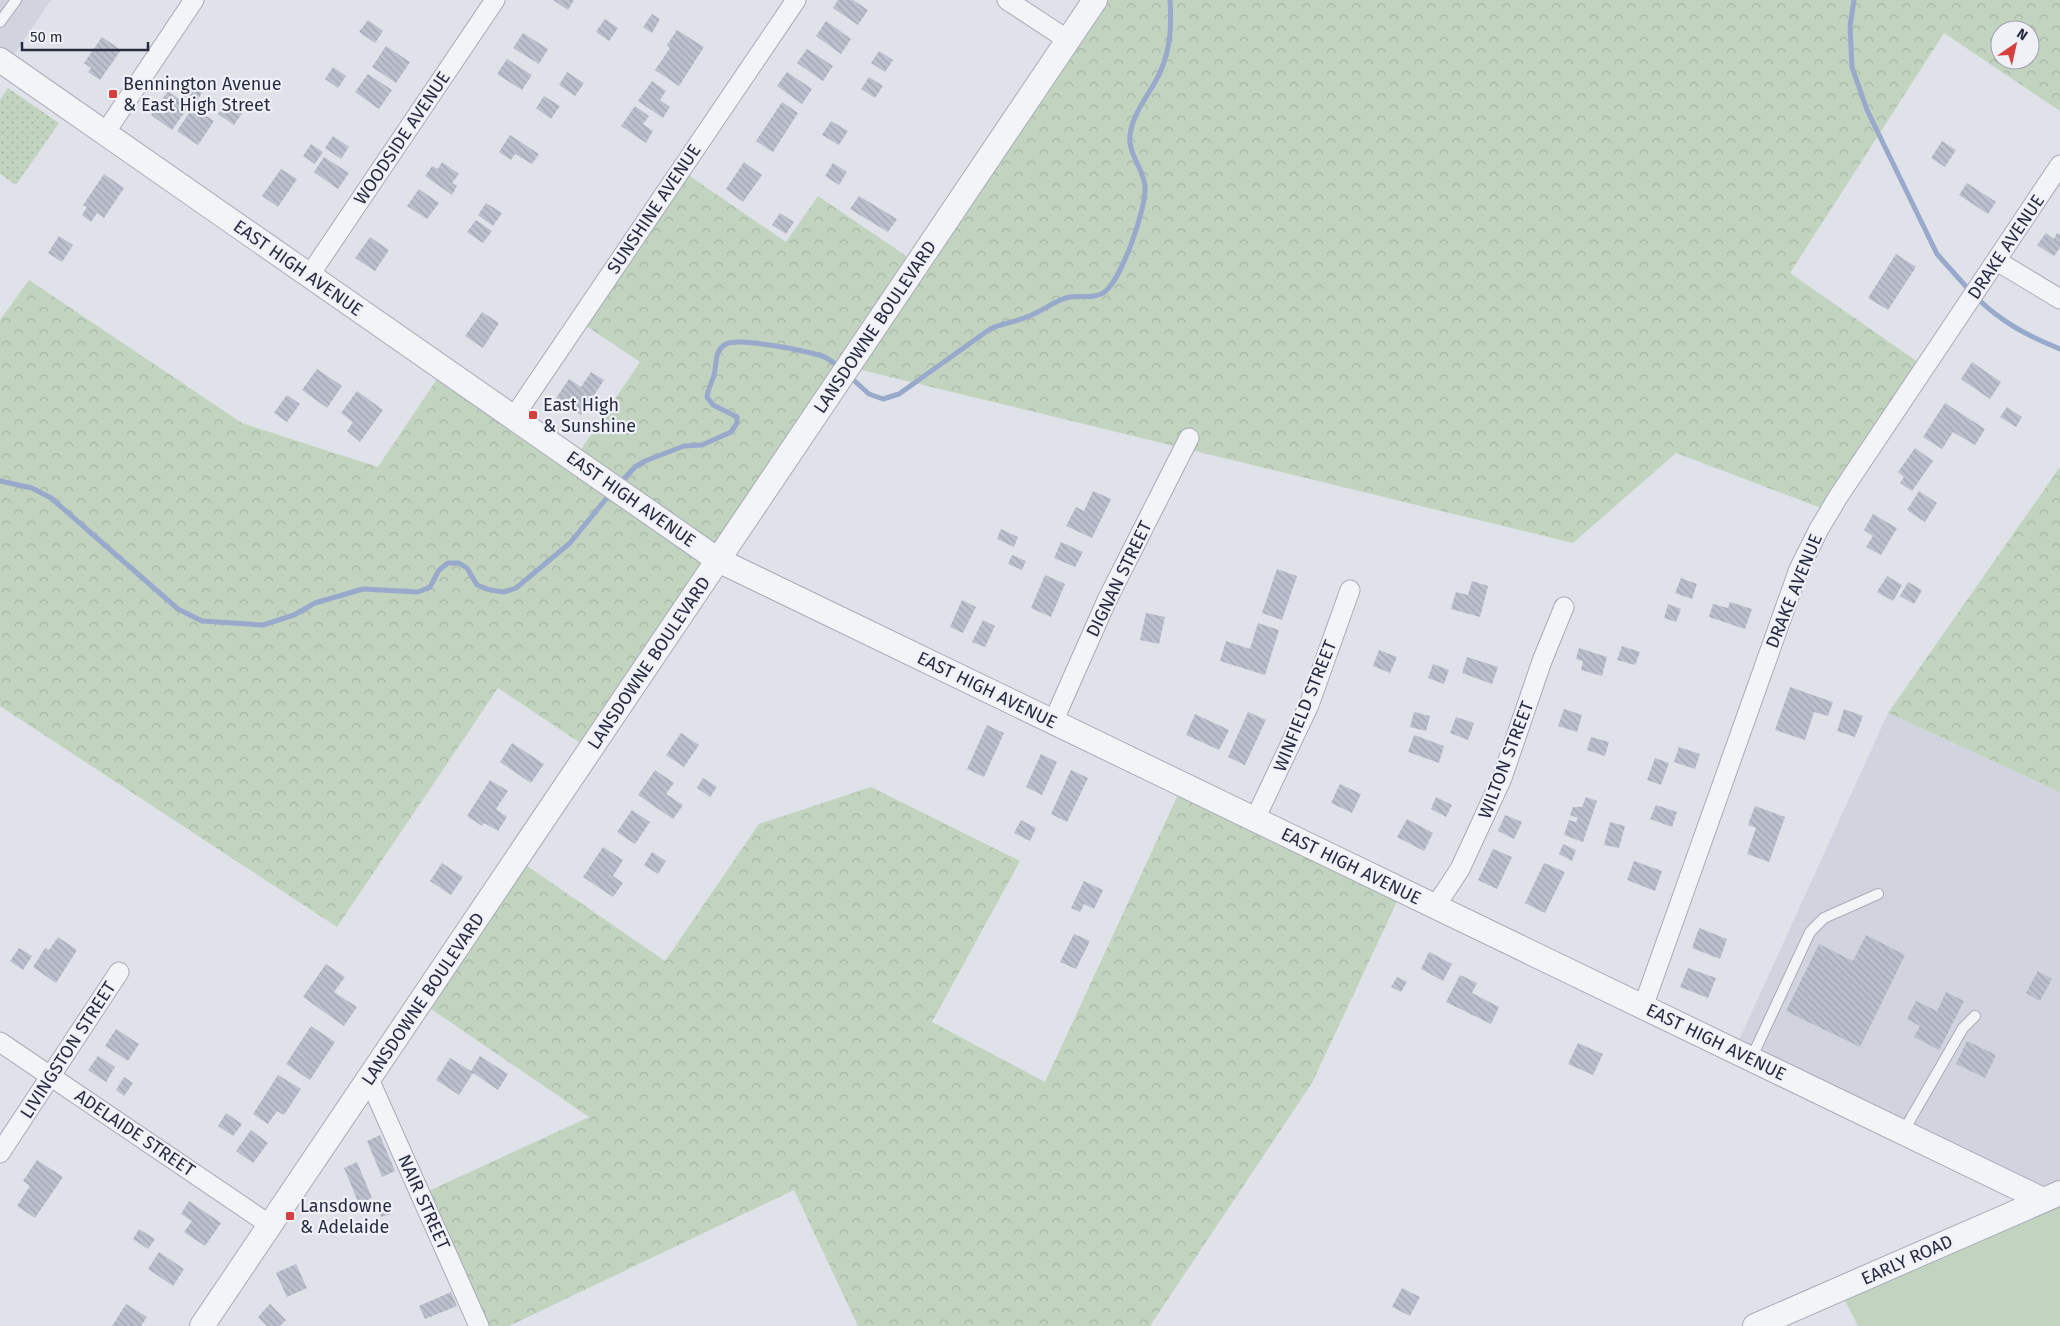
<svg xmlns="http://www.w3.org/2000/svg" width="2060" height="1326" font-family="'Fira Sans',sans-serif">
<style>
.built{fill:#d1d4df}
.grass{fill:url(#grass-dots)}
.forest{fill:url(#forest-crowns);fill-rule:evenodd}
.green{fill:#c2d4c0}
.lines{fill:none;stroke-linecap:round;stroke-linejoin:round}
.stream{stroke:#98a9cc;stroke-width:5}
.building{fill:url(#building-back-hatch)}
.service-casing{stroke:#a8abb8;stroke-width:12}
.minor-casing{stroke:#a8abb8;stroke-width:21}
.tertiary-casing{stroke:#a8abb8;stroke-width:26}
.service{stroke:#f3f4f8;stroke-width:10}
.minor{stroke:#f3f4f8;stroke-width:19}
.tertiary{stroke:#f3f4f8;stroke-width:24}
.poi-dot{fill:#d73f3c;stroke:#eff1f7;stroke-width:2}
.labels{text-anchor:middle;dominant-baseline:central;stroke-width:4.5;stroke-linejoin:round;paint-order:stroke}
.poi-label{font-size:18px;fill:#272c42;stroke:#eff1f7;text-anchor:start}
.street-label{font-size:18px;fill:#272c42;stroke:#eff1f7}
</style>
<defs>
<pattern id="grass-dots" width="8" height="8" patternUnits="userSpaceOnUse" patternTransform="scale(1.25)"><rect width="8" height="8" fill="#c2d4c0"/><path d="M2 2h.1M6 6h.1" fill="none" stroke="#a7b6a6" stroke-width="1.8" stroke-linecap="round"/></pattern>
<pattern id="forest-crowns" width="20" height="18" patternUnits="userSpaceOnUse" patternTransform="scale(1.25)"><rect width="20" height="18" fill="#c2d4c0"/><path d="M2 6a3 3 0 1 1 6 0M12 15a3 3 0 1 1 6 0" fill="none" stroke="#a7b6a6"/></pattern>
<pattern id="building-back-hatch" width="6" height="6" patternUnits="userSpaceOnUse" patternTransform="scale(1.25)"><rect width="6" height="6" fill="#bcc0cd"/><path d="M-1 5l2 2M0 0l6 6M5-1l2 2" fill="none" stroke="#a2a5b1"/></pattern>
</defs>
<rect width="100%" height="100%" fill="#e0e2ea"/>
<!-- built -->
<g class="built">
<polygon points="0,0 51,0 7,65 0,60"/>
<polygon points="1888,713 2060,792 2060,1193 2043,1200 1734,1051"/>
</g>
<!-- grass -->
<polygon class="grass" points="8,88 59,123 16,185 0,174 0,100"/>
<!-- forest -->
<g class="forest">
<path d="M1095,0H2060V111L1944,33L1790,273L1925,367L1829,511L1676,453L1573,543L849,367L591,750L498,688L337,927L0,706V320L29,280L242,423L378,467L443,370L574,460L640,362L579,321L681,170L786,242L818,196L918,264ZM2000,30H2030V60H2000Z"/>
<polygon points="2060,467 2060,792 1888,713"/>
<polygon points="1183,784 1402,891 1312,1083 1150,1326 858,1326 794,1190 509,1326 479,1326 420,1195 589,1117 421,1002 517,859 665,961 759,824 871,787 1020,861 932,1022 1045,1082"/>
</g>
<!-- green -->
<polygon class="green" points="2060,1193 2060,1326 1858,1326 1839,1289"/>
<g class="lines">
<!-- stream -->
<g class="stream">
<polyline points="1854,0 1850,26 1852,67 1867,110 1937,254 1970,291"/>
<path d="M1976,297C2001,322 2028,336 2060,349"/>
<path d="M849,376L869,394L883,399L899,394L990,329C1003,323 1016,322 1029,316C1044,311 1054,300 1070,297C1080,295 1094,299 1103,293C1121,282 1147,207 1145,186C1143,168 1128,154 1130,135C1132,117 1145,99 1154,84C1170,57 1172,31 1170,0"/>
<polyline points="0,481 32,488 51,498 178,609 202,621 263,625 294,615 315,603 363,589 418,592 430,587 439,570 448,563 459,563 467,568 477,585 490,590 504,592 516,588 570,543 610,494"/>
<path d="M619,484L635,467L645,461L684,446L702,445L731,432L737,423V417L713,405L707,397C708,389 712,382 714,375C717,364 714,350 726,344C739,337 806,351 822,356C829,358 835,364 841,369"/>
</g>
</g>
<!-- building -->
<g class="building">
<polygon points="553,0 574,0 568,10"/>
<polygon points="838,0 853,0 868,10 858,25 833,8"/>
<polygon points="652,14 660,19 652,33 643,27"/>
<polygon points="605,19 618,28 609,41 596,32"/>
<polygon points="368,20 383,31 375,43 359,32"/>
<polygon points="826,21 851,39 841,54 816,36"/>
<polygon points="677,30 704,47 679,86 655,70 670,48 667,45"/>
<polygon points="523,33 548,49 539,64 513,48"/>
<polygon points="102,37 121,50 100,80 88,72 91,68 84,63"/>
<polygon points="386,46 410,62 396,83 372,67"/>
<polygon points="807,49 833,66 823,81 797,63"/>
<polygon points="879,51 893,60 885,72 871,63"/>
<polygon points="507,59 532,75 522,90 497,74"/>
<polygon points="333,67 346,76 338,88 325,79"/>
<polygon points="567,72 584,83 575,96 559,85"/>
<polygon points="787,72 812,89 802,104 777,86"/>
<polygon points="368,74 392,90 379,109 355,92"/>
<polygon points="869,77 883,86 875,98 861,89"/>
<polygon points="188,81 203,91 195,104 179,93"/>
<polygon points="652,81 666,91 660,100 670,107 663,118 638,101"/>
<polygon points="168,91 189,106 172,130 151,115"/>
<polygon points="544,96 560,106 551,119 536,108"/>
<polygon points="227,101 243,112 234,125 218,114"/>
<polygon points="782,102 798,113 773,152 756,141"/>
<polygon points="635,106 649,116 643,124 653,131 646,143 621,126"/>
<polygon points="193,107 214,121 198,145 177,131"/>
<polygon points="831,121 848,131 839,145 822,135"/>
<polygon points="510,135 539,154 532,164 515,154 511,160 499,152"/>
<polygon points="333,136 349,147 341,159 325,148"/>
<polygon points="1942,141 1956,150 1945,167 1931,158"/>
<polygon points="311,144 323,152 315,164 303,156"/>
<polygon points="324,157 349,173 338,189 314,172"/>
<polygon points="442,162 459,174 452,183 457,186 452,195 425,176 432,166 438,169"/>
<polygon points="744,162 762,175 743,202 726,189"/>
<polygon points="833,163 847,172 839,185 825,176"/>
<polygon points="281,169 297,179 278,207 262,196"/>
<polygon points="104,174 124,188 104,218 97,213 91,222 82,215 87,207 83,205"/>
<polygon points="1967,183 1996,202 1988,214 1959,195"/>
<polygon points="419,189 439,203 427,219 407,206"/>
<polygon points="859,196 897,219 888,232 850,209"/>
<polygon points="486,203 502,213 493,226 478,215"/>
<polygon points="780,213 794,222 786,234 772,225"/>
<polygon points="476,220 492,231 483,243 467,232"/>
<polygon points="2046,233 2054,239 2057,233 2060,235 2060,248 2054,256 2037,245"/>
<polygon points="59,236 73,245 62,262 48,253"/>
<polygon points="370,237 389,250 375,271 355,258"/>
<polygon points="1896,254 1916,267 1888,310 1868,298"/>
<polygon points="482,312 499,323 483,348 465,336"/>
<polygon points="1972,362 2001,382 1990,399 1961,379"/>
<polygon points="317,369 342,386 327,408 302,390"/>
<polygon points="591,372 604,380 581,415 556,398 569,379 581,387"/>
<polygon points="357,391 383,410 360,442 347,431 353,422 341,413"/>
<polygon points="287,395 300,404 287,422 274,413"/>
<polygon points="1945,403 1985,429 1975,445 1953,432 1942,449 1923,437"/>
<polygon points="2007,407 2022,417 2016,427 2000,417"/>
<polygon points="1915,448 1933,461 1912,491 1900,483 1904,477 1898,472"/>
<polygon points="1093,491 1111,499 1092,538 1066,526 1076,507 1084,511"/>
<polygon points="1919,491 1937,503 1925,522 1907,510"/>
<polygon points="1873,514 1897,528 1881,555 1866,547 1873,536 1864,530"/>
<polygon points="1001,529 1018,537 1014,547 997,539"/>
<polygon points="1061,542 1083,552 1075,567 1054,558"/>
<polygon points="1012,555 1026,561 1022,570 1008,564"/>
<polygon points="1277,569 1297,576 1282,620 1262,613"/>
<polygon points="1045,575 1065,584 1051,617 1031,608"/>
<polygon points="1887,576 1902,585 1893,601 1877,592"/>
<polygon points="1681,578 1697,584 1692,599 1675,593"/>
<polygon points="1472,581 1488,586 1480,617 1451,609 1456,592 1468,595"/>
<polygon points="1908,582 1922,590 1914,604 1900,596"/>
<polygon points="962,600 976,607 963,633 950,627"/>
<polygon points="1730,602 1752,609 1745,629 1709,617 1713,604 1728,608"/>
<polygon points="1668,604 1681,609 1676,622 1664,618"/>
<polygon points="1146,613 1165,617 1159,644 1140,640"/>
<polygon points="983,620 995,626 985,647 972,642"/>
<polygon points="1258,623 1279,630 1265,675 1220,661 1226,641 1250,649"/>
<polygon points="1622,646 1640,652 1635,665 1617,660"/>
<polygon points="1579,648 1607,657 1602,676 1581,670 1583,661 1576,659"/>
<polygon points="1379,650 1397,657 1390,673 1373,666"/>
<polygon points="1467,657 1498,667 1492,684 1462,673"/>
<polygon points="1433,664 1449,670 1444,684 1428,678"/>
<polygon points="1790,687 1833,702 1828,716 1814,712 1805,740 1775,730"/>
<polygon points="1564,709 1582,715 1577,732 1558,726"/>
<polygon points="1844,709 1863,716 1855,737 1837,731"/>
<polygon points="1248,712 1266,720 1245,765 1228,757"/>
<polygon points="1414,712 1430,716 1426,731 1410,727"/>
<polygon points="1195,714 1229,730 1219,750 1186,735"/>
<polygon points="1456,717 1474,723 1468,740 1450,733"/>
<polygon points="987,725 1004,733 984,777 967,769"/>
<polygon points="681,733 699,745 684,767 666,755"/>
<polygon points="1414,735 1444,746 1439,763 1408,752"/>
<polygon points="1591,737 1609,742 1605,756 1587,750"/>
<polygon points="512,743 544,764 531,783 500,762"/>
<polygon points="1679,747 1700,754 1695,769 1674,762"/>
<polygon points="1041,754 1057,762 1042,795 1026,787"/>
<polygon points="1655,758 1669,763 1661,785 1647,780"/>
<polygon points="655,770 674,783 666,794 683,805 673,819 638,795"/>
<polygon points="1071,770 1088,778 1067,822 1051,814"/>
<polygon points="703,778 717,787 710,797 697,788"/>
<polygon points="490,780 508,791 496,809 507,817 498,831 484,823 482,826 467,816"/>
<polygon points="1340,784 1361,794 1352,813 1331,803"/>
<polygon points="1436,797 1452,805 1446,817 1431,809"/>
<polygon points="1586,797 1597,801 1583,842 1564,835 1569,820 1576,822 1578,818 1570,815 1573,807 1582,807"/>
<polygon points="1656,805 1677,812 1672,827 1650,819"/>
<polygon points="1755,806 1785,817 1769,862 1747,854 1756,828 1748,825"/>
<polygon points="632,810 650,822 635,844 617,832"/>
<polygon points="1505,815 1522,822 1514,839 1498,831"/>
<polygon points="1407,819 1433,833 1424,851 1397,837"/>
<polygon points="1021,820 1036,828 1030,841 1014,833"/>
<polygon points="1610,822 1625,826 1619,848 1604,845"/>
<polygon points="1563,844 1576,850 1572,861 1559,854"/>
<polygon points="603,847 623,860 613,876 623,883 613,897 583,877"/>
<polygon points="1493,849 1512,857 1497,889 1478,880"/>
<polygon points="652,852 666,861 658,874 644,865"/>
<polygon points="1634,861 1662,871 1655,891 1627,880"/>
<polygon points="442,863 463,877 451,895 430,881"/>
<polygon points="1544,863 1565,872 1545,913 1525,903"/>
<polygon points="1084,881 1103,890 1094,909 1084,904 1080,912 1071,908"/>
<polygon points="1699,928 1727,939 1720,959 1692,948"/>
<polygon points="1074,934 1090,941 1076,969 1060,962"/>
<polygon points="1866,935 1905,955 1860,1047 1786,1011 1819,944 1853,961"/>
<polygon points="58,937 77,950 56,983 33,967 45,948 49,950"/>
<polygon points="19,948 32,956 23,970 10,961"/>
<polygon points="1429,952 1452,964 1443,981 1421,969"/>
<polygon points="326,964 345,977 334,992 357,1007 344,1026 303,997"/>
<polygon points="1688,968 1716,978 1708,998 1680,987"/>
<polygon points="2038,971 2052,979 2040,1001 2026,993"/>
<polygon points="1460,975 1477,983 1472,993 1499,1007 1491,1024 1446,1002"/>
<polygon points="1397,977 1407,982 1401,992 1391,987"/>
<polygon points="1946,992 1964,1001 1939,1050 1914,1037 1920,1026 1907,1019 1916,1001 1937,1011"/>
<polygon points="311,1026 335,1042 310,1080 286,1064"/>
<polygon points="116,1029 139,1044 128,1061 105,1046"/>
<polygon points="1967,1041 1996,1055 1985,1078 1956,1064"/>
<polygon points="1578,1043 1603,1054 1593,1075 1568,1064"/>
<polygon points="98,1056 115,1067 106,1082 88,1070"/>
<polygon points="480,1056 508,1074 498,1090 473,1073 459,1095 436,1080 450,1058 471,1071"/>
<polygon points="278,1075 301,1089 284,1115 277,1111 268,1124 253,1114"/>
<polygon points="124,1077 133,1083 124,1096 116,1090"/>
<polygon points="226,1113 242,1124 233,1136 218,1126"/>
<polygon points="251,1130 268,1143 253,1163 236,1151"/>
<polygon points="380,1135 395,1171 382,1177 367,1141"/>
<polygon points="37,1160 63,1177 35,1218 17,1206 30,1186 23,1181"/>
<polygon points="357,1162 372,1198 359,1204 344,1168"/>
<polygon points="189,1201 221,1223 205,1246 184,1232 192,1221 181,1214"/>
<polygon points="386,1201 391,1214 381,1217 376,1204"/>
<polygon points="139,1229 155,1239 148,1249 133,1239"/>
<polygon points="159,1252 184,1269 173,1286 148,1269"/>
<polygon points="296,1264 307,1288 287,1297 276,1273"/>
<polygon points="1402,1288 1420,1297 1410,1316 1392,1307"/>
<polygon points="451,1292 457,1306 425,1319 419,1306"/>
<polygon points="126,1304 147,1317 141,1326 112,1326"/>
<polygon points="270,1304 286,1320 280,1326 267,1326 258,1317"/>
</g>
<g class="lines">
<!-- service casing -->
<g class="service-casing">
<g id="service">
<polyline points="0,22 16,0"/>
<polyline points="1751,1059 1810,932 1824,918 1878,894"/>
<polyline points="1903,1132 1963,1028 1975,1016"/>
</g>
</g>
<!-- minor casing -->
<g class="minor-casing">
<g id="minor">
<polyline points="1007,0 1068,40"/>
<polyline points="105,133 194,0"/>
<polyline points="1997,261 2060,299"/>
<polyline points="309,276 495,0"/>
<polyline points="513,418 796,0"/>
<polyline points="1053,722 1107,600 1189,438"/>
<polyline points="1255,819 1309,705 1350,590"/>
<polyline points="1435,907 1460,869 1502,778 1542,661 1564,607"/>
<polyline points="1643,1007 1799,569 1819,529 1838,497 2060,165"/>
<polyline points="0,1042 270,1225"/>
<polyline points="369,1079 479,1326"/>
<polyline points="0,1153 119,972"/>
</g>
</g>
<!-- tertiary casing -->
<g class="tertiary-casing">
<g id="tertiary">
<polyline points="0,60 718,560 2043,1200"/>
<polyline points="202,1326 1095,0"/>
<polyline points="1755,1326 2060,1193"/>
</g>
</g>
<!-- service -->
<use href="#service" class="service"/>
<!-- minor -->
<use href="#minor" class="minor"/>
<!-- tertiary -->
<use href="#tertiary" class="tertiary"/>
</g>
<!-- markers -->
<g class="poi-dot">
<rect x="108" y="89" width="10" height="10" rx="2.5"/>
<rect x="528" y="410" width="10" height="10" rx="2.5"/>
<rect x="285" y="1211" width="10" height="10" rx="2.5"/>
</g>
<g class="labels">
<!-- poi labels -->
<g class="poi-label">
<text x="123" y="84">Bennington Avenue<tspan x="123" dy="21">&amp; East High Street</tspan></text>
<text x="543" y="405">East High<tspan x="543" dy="21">&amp; Sunshine</tspan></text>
<text x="300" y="1206">Lansdowne<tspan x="300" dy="21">&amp; Adelaide</tspan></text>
</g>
<!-- street labels -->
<g class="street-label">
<text transform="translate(402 138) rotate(-56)">WOODSIDE AVENUE</text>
<text transform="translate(654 209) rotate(-56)">SUNSHINE AVENUE</text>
<text transform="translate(2006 247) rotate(-56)">DRAKE AVENUE</text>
<text transform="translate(298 268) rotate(35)">EAST HIGH AVENUE</text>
<text transform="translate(875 327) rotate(-56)">LANSDOWNE BOULEVARD</text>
<text transform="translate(631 499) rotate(35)">EAST HIGH AVENUE</text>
<text transform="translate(1119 579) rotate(-64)">DIGNAN STREET</text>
<text transform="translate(1794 591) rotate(-68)">DRAKE AVENUE</text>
<text transform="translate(649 663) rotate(-56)">LANSDOWNE BOULEVARD</text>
<text transform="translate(987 690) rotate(26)">EAST HIGH AVENUE</text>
<text transform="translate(1305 706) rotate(-68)">WINFIELD STREET</text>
<text transform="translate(1506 760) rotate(-69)">WILTON STREET</text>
<text transform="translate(1351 866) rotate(26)">EAST HIGH AVENUE</text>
<text transform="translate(423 999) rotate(-56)">LANSDOWNE BOULEVARD</text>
<text transform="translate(1716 1042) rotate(26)">EAST HIGH AVENUE</text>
<text transform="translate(68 1050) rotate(-57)">LIVINGSTON STREET</text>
<text transform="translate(135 1133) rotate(34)">ADELAIDE STREET</text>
<text transform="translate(424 1202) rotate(66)">NAIR STREET</text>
<text transform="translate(1907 1260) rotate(-24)">EARLY ROAD</text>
</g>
</g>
<!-- north arrow -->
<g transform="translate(2015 45) rotate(34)"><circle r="24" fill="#eff1f7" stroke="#9fa2af"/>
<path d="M0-4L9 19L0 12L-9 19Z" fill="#d73f3c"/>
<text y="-8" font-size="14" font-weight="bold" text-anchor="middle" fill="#272c42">N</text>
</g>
<!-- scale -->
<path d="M22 42v8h126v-8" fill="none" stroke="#272c42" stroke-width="2.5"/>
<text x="30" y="42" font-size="15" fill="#272c42" stroke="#eff1f7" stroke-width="4" paint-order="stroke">50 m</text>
</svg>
